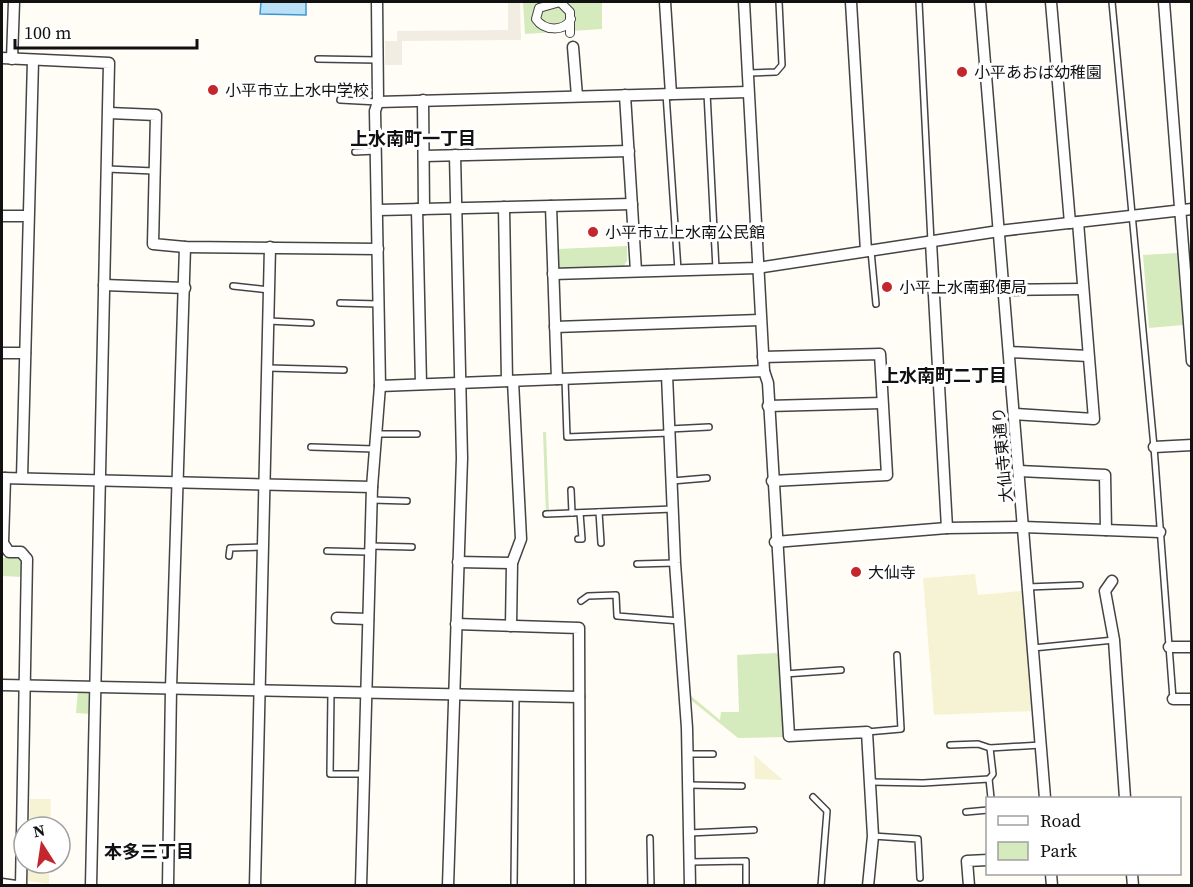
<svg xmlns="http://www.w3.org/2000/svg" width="1193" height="887" font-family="'Source Serif 4','Noto Sans JP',serif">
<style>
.farmland{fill:#f6f3d4}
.green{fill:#d5ebbd}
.plaza{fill:#f1ede2}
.water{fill:#b9e0f7;stroke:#3f96cf;stroke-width:1.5}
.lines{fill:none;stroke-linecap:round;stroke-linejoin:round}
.service-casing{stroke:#444;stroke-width:8}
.pedestrian-casing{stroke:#444;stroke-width:10}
.minor-casing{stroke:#444;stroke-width:13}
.service{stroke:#fff;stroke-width:5}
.pedestrian{stroke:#fff;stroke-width:8}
.minor{stroke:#fff;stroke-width:10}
.poi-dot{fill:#c4262e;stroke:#fff;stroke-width:2}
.labels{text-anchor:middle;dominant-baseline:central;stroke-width:6;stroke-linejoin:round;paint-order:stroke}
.poi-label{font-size:16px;fill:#111;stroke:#fff;text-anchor:start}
.street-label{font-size:16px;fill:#111;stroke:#fff}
.neighbourhood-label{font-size:18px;font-weight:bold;fill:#111;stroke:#fff}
</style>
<rect width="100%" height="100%" fill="#fffdf5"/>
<!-- farmland -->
<g class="farmland">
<polygon points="975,574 978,595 1022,591 1032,711 934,715 923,578"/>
<polygon points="754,755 783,780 755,779"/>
<polygon points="30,799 51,799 50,827 29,827"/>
<polygon points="28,863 49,863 49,884 28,881"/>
</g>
<!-- green -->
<g class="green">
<polygon points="523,2 602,2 602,29 525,34"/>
<polygon points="627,246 627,261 623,267 561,269 557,264 557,249"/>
<polygon points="1177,253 1183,325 1149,328 1143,255"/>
<polygon points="543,432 546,432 549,514 546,514"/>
<polygon points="3,558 17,558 22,563 22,577 3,576"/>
<polygon points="776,653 779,655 784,737 738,738 691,700 691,696 720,720 721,712 739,712 737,655"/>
<polygon points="78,690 86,690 91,697 90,714 76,713"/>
</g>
<!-- plaza -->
<polygon class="plaza" points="508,2 520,2 521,40 402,41 402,65 385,65 385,41 397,41 397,31 508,30"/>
<!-- water -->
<polygon class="water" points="261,2 306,2 306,15 260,14"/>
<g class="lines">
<!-- service casing -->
<g class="service-casing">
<g id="service">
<polyline points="919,2 931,242"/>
<polyline points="1112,2 1154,447 1173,699"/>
<polyline points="318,59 377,60"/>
<polyline points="749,73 776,72 782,65 779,2"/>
<polyline points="707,93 716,269"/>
<polyline points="666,94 678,270"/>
<polyline points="340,100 378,102"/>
<polyline points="355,152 376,151"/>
<polyline points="107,169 154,171"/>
<polyline points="871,251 876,304"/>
<polyline points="233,286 269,290"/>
<polyline points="340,303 378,304"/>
<polyline points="268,321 311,323"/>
<polyline points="268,368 344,370"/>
<polyline points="565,379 567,437 669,433"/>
<polyline points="669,429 709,427"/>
<polyline points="377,434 417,434"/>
<polyline points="311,447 374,449"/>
<polyline points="672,481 707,478"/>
<polyline points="571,490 572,513"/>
<polyline points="372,500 407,501"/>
<polyline points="599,512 601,543"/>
<polyline points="546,514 673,509"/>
<polyline points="578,539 582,539 580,513"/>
<polyline points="370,546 412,547"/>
<polyline points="327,551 369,552"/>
<polyline points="229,556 230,548 263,547"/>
<polyline points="637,564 675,563"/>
<polyline points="1028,587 1080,585"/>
<polyline points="581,601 588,596 616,595 617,616 680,621"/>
<polyline points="1033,648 1114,640"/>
<polyline points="785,674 841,670"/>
<polyline points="331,692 330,774 363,774"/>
<polyline points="867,732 901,729 897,655"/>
<polyline points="950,745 978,744 990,748 1041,745"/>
<polyline points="990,748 993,774 989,779 991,798"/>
<polyline points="688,754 713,754"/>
<polyline points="871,782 923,783 989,779"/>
<polyline points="688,785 742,786"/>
<polyline points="813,797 827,811 821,886"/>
<polyline points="966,812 988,810"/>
<polyline points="689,833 754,830"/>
<polyline points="873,836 918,839 920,878"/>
<polyline points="650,838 651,886"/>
<polyline points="690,862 746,861 746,884"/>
<polyline points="514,886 516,696"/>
</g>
</g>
<!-- pedestrian casing -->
<g class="pedestrian-casing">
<g id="pedestrian">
<path d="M560,2L539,8L536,19C544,31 564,32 571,19"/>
<polyline points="560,2 570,12 570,33"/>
</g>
</g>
<!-- minor casing -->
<g class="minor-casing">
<g id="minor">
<polyline points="665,2 671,94"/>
<polyline points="744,2 764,371 768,383 789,736 867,732 873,836 868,886"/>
<polyline points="851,2 866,251"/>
<polyline points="980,2 1045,798"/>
<polyline points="1051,2 1070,223"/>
<polyline points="1164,2 1192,361"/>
<polyline points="573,47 577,96"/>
<polyline points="2,58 109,63 91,886"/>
<polyline points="12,59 14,2"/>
<polyline points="625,95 636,271"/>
<polyline points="423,100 424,209"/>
<polyline points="378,102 748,92"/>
<polyline points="109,113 156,115 153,244 185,247 378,249"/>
<polyline points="424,156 629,151"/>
<polyline points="551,206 557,379"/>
<polyline points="504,207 507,381"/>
<polyline points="417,209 421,384"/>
<polyline points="378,210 632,204"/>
<polyline points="2,216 28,216"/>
<polyline points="931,242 947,528"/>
<polyline points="553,274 757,268 999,231 1192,209"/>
<polyline points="104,285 185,288"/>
<polyline points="1004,290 1083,289"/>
<polyline points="555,327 760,320"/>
<polyline points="1009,352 1088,356"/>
<polyline points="2,353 25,353"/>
<polyline points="763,357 880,354 887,475 772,481"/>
<polyline points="667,375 675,563 687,728 690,886"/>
<polyline points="380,386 764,371"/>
<polyline points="768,406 882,403"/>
<polyline points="1014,414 1094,419 1078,222"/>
<polyline points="1154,447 1192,445"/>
<polyline points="1019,471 1105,475 1106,530"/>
<polyline points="2,478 372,487"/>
<polyline points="5,478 3,543 9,552 21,552 27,559 21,886"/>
<polyline points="22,478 33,60"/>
<polyline points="775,542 947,528 1023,527 1160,532"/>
<polyline points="458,562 512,563"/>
<polyline points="1112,581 1105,591 1114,640 1125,798"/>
<polyline points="337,618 368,619"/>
<polyline points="456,624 579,628 580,886"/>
<polyline points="511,626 512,563 521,539 513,381"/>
<polyline points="1169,647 1192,647"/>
<polyline points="2,685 579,697"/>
<polyline points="1173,699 1192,699"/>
<polyline points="1051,874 1052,886"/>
<polyline points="1132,874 1133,886"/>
<polyline points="2,884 16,886"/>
<polyline points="168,886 171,688 185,247"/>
<polyline points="255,886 270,247"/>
<polyline points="361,886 372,487 380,386 375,111 378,102 377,2"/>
<polyline points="448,886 462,458 455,155"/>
<polyline points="969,886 967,861 988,860"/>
</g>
</g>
<!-- service -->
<use href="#service" class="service"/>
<!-- pedestrian -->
<use href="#pedestrian" class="pedestrian"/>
<!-- minor -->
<use href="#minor" class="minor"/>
</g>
<!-- markers -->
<g class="poi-dot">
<circle cx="962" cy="72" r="6"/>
<circle cx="213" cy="90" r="6"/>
<circle cx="593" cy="232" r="6"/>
<circle cx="887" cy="287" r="6"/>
<circle cx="856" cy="572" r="6"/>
</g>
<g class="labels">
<!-- poi labels -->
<g class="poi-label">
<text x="974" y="72">小平あおば幼稚園</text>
<text x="225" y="90">小平市立上水中学校</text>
<text x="605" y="232">小平市立上水南公民館</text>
<text x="899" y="287">小平上水南郵便局</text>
<text x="868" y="572">大仙寺</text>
</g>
<!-- street labels -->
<g class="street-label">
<text transform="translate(1002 455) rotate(-95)">大仙寺東通り</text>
</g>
<!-- neighbourhood labels -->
<g class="neighbourhood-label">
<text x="413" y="138">上水南町一丁目</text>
<text x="944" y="375">上水南町二丁目</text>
<text x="149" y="851">本多三丁目</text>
</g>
</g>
<!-- border -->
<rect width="1193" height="887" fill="none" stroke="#111111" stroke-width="6"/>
<!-- legend -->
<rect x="986" y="797" width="195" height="78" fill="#ffffff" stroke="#a0a0a0" stroke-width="1.5"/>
<rect x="998" y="816" width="30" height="9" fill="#ffffff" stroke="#a0a0a0" stroke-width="1.5"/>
<text x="1040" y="827" font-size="18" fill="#111111">Road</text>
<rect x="998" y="842" width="30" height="18" fill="#d5ebbd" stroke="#a0a0a0" stroke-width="1.5"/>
<text x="1040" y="857" font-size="18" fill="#111111">Park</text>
<!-- north arrow -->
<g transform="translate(42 845) rotate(348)"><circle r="28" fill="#ffffff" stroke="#a0a0a0" stroke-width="1.5"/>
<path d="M0-4.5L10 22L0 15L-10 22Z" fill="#c4262e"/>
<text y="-9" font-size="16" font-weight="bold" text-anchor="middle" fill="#111111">N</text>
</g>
<!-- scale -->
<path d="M15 39v9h182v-9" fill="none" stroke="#111111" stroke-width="3"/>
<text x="24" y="39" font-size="18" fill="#111111" stroke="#ffffff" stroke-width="4.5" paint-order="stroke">100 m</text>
</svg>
